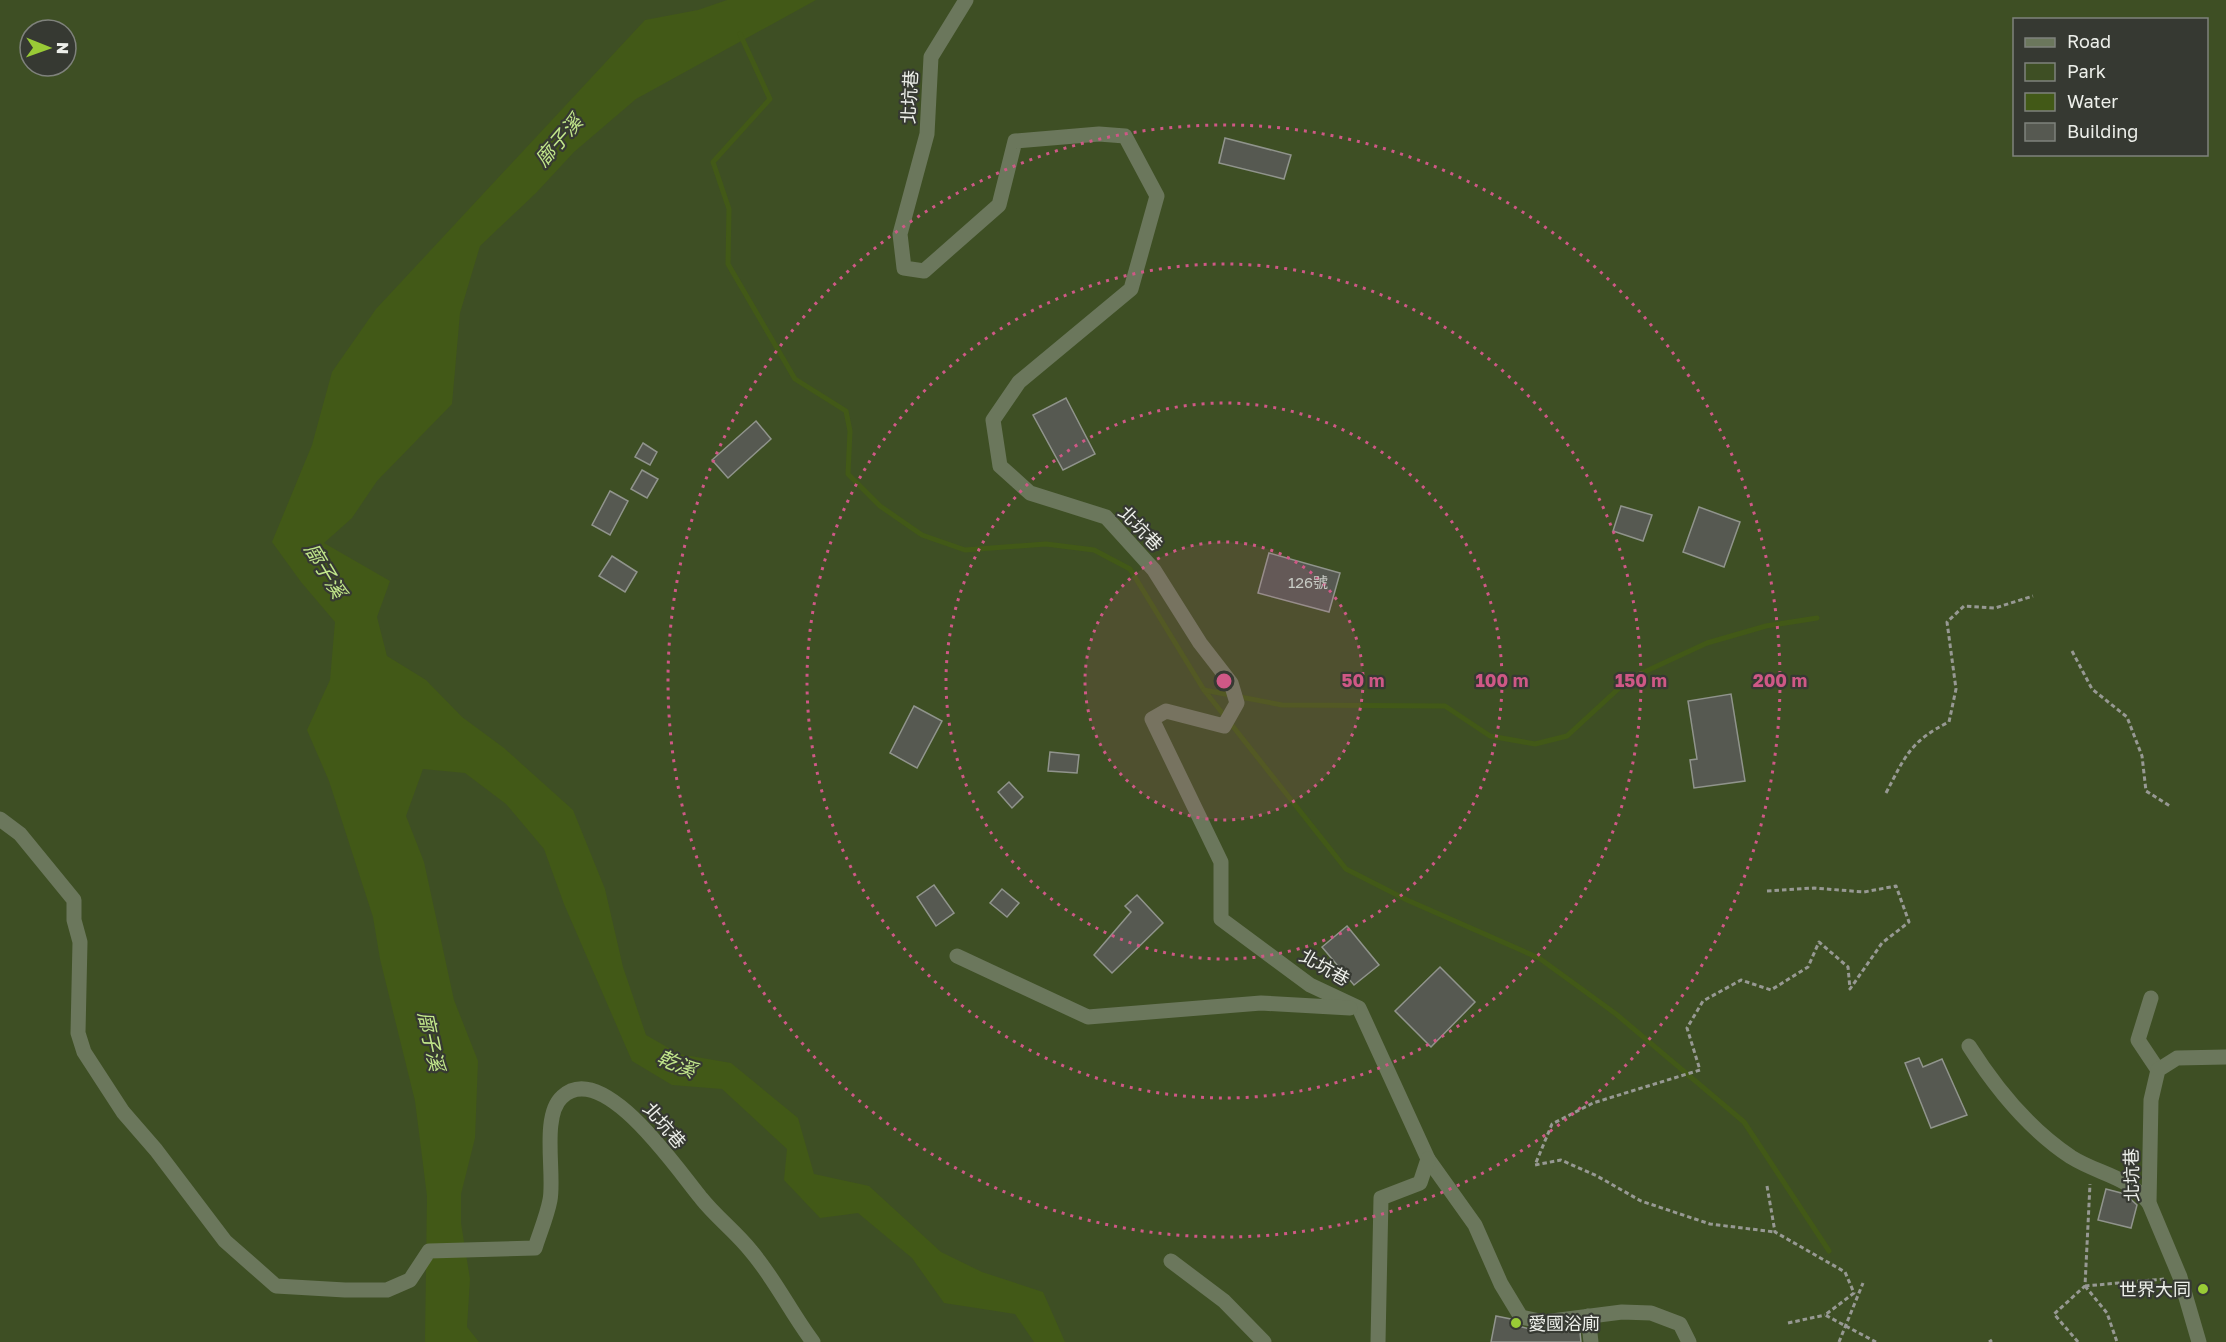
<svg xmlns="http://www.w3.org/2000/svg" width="2226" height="1342" font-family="'Golos Text','Noto Sans TC',sans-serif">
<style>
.green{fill:#3e4f24;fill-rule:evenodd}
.water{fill:#425917}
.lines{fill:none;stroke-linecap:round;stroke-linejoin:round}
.stream{stroke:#425917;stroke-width:5}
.building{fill:#565951;stroke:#90948c;stroke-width:1.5}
.path{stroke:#979993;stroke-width:3;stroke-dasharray:4.5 3;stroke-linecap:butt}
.minor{stroke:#6b775c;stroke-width:15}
.ring{fill:none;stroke:#cf5886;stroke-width:3;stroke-dasharray:3 6}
.poi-dot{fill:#99cb36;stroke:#363932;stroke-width:2}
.labels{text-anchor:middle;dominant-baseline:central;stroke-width:4.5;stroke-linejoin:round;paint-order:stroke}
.number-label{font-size:15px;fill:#c7cac4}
.street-label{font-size:18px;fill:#edefea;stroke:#363932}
.poi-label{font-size:18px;fill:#edefea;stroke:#363932;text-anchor:end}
.water-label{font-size:20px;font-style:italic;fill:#c2e78b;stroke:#363932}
.centre{fill:#cf5886;stroke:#363932;stroke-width:3}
.ring-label{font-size:18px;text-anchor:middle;font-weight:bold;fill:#cf5886;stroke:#363932;stroke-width:4.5;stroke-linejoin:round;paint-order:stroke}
</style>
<rect width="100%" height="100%" fill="#363932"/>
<!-- green -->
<path class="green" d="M0,0H2226V1342H0ZM2014,20H2206V154H2014ZM30,30H66V66H30Z"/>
<!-- water -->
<polygon class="water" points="727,0 816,0 636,99 574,152 536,193 480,246 460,313 452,404 377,481 352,518 324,543 390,581 377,617 387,656 426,680 462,717 504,748 573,810 605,889 623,967 646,1035 679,1054 731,1063 798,1118 814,1174 869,1186 941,1252 982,1272 1043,1292 1065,1342 1034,1342 1015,1314 944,1303 912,1258 858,1213 820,1218 784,1180 787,1149 722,1089 672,1085 632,1061 564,904 544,849 506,804 465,773 423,769 406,816 424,862 454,1000 478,1061 475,1138 461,1194 461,1223 470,1279 467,1327 479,1342 425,1342 427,1196 415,1101 380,959 373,917 329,781 307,730 330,680 335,622 301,582 272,542 312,445 332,372 376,309 645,20 698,10"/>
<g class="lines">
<!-- stream -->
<g class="stream">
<polyline points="740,34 770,99 713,162 729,209 728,264 795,379 846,411 850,431 848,474 880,506 922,535 965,550 1046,544 1094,550 1130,569 1204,690 1346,869 1407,900 1539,958 1616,1014 1744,1122 1829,1251"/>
<polyline points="1204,690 1282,705 1445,706 1490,736 1535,744 1567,736 1629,679 1707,643 1766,626 1817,618"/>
</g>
</g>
<!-- building -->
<g class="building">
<polygon points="1225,138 1291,155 1284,179 1219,163"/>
<polygon points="1066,398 1095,454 1063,470 1033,415"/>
<polygon points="756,421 771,439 728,478 712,460"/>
<polygon points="643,443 657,452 650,465 635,457"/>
<polygon points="642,470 658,479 647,498 631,489"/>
<polygon points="610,491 628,501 610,535 592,525"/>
<polygon points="1621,506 1652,515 1643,541 1613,531"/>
<polygon points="1699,507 1740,522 1724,567 1683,552"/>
<polygon points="1269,553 1340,573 1329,612 1258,593"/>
<polygon points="612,556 637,572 625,592 599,576"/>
<polygon points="1731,694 1745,781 1694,788 1690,760 1697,759 1688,701"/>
<polygon points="914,706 942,721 917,768 890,753"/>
<polygon points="1050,752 1079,755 1077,773 1048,771"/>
<polygon points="1009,782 1023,797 1012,808 998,792"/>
<polygon points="934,885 954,913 936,926 917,897"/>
<polygon points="1002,889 1019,903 1007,917 990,903"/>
<polygon points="1137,895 1163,923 1112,973 1094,955 1131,912 1125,906"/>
<polygon points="1347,926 1379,965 1354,985 1322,947"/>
<polygon points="1440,967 1475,1002 1431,1047 1395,1011"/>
<polygon points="1919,1058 1923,1067 1942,1059 1967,1115 1931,1128 1905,1063"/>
<polygon points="2106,1189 2125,1194 2137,1205 2131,1228 2098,1220"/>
<polygon points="1496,1316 1511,1319 1518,1326 1542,1332 1566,1329 1580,1332 1581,1342 1491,1342"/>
</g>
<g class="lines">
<!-- path -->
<g class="path">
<polyline points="2072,651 2092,689 2127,717 2142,756 2146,791 2170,806"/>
<path d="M1886,793C1905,757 1910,741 1949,722L1956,689L1947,622L1964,606L1995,608L2033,596"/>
<polyline points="1767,891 1814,888 1864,892 1896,886 1909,922 1882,943 1850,989 1848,967 1819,942 1808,967 1771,990 1741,980 1703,1001 1687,1028 1700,1070 1593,1103 1552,1124 1535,1165 1561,1160 1597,1176 1641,1201 1710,1224 1775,1232"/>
<polyline points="1767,1186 1775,1232 1845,1272 1854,1293 1825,1315 1876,1342"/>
<polyline points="2085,1286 2164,1279"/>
<polyline points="2085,1286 2107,1313 2117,1342"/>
<polyline points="1788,1323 1825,1315"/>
<polyline points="1839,1342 1863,1283"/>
<polyline points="1989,1342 1992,1340"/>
<polyline points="2078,1342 2054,1314 2085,1286 2090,1184"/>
</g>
<!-- minor -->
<g class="minor">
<polyline points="966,0 931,57 927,134 900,234 904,268 924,271 999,205 1015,141 1099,134 1125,136 1157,196 1131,289 1019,382 993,420 1000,466 1030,493 1106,517 1154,570 1200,643 1231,683 1237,703 1224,726 1166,711 1152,719 1221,862 1221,919 1310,985 1359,1008 1428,1159 1475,1225 1501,1284 1521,1317 1544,1322 1622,1312 1651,1313 1680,1324 1689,1342"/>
<path d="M0,819L20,834L74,900V920L80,942L78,1033L84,1052L123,1112L156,1150L225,1241L276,1286L345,1290H387L410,1280L429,1251L535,1248C540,1232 547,1216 550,1200C555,1175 541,1116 562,1097C603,1058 679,1172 701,1198C716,1217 736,1232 751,1251C775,1279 791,1313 813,1342"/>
<polyline points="957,956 1088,1017 1261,1003 1350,1008"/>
<polyline points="2151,998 2138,1040 2158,1070"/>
<path d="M1969,1046C1995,1087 2030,1130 2071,1157C2100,1175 2126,1175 2149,1203"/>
<polyline points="1171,1261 1224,1301 1264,1342"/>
<polyline points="1588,1316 1591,1342"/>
<polyline points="1378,1342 1381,1198 1420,1183 1428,1159"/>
<polyline points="2199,1342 2180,1277 2149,1203 2151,1100 2158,1070 2177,1058 2226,1057"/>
</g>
</g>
<!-- distance rings -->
<circle cx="1224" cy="681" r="139" fill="#cf5886" fill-opacity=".12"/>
<g class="ring">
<circle cx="1224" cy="681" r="139"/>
<circle cx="1224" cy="681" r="278"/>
<circle cx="1224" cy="681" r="417"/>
<circle cx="1224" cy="681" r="556"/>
</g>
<!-- markers -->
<g class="poi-dot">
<circle cx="2203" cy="1289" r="6"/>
<circle cx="1516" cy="1323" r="6"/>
</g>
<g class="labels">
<!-- number labels -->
<g class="number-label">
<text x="1308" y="582">126號</text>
</g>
<!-- street labels -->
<g class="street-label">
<text transform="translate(909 97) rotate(-87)">北坑巷</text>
<text transform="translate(1141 528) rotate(46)">北坑巷</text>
<text transform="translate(1325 967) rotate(30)">北坑巷</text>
<text transform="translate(665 1125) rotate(49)">北坑巷</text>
<text transform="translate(2131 1175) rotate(-91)">北坑巷</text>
</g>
<!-- poi labels -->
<g class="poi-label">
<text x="2191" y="1289">世界大同</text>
<text x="1528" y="1323" text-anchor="start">愛國浴廁</text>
</g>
<!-- water labels -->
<g class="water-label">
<text transform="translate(558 140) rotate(-49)">廍子溪</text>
<text transform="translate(326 570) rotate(59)">廍子溪</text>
<text transform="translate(432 1041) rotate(78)">廍子溪</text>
<text transform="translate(677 1063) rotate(23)">乾溪</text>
</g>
</g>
<circle cx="1224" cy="681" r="9" class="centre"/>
<g class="ring-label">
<text x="1363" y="687">50 m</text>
<text x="1502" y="687">100 m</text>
<text x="1641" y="687">150 m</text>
<text x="1780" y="687">200 m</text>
</g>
<!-- legend -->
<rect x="2013" y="18" width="195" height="138" fill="#363932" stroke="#7f827c" stroke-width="1.5"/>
<rect x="2025" y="38" width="30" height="9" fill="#6b775c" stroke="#7f827c" stroke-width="1.5"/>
<text x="2067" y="48" font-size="18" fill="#edefea">Road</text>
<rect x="2025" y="63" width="30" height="18" fill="#3e4f24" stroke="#7f827c" stroke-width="1.5"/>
<text x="2067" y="78" font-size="18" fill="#edefea">Park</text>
<rect x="2025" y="93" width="30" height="18" fill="#425917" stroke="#7f827c" stroke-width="1.5"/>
<text x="2067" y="108" font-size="18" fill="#edefea">Water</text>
<rect x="2025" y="123" width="30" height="18" fill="#565951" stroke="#7f827c" stroke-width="1.5"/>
<text x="2067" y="138" font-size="18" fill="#edefea">Building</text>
<!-- north arrow -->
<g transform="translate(48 48) rotate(91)"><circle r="28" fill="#363932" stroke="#7f827c" stroke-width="1.5"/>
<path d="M0-4.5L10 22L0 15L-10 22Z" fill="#99cb36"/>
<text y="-9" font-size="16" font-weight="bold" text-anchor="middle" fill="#edefea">N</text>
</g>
</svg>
